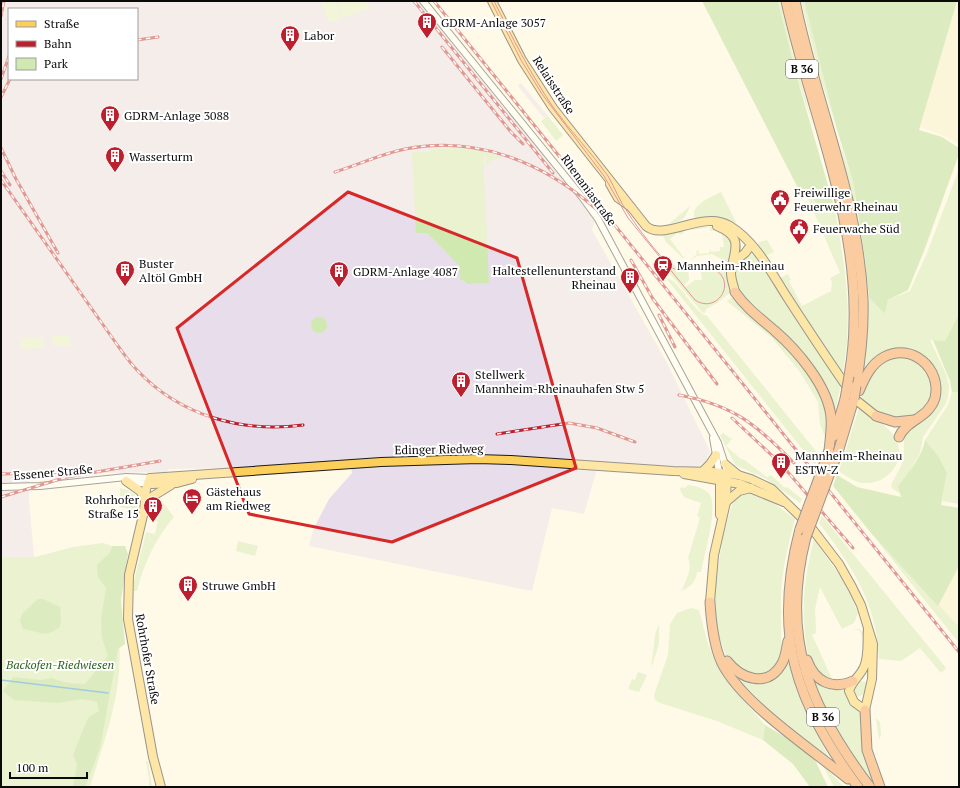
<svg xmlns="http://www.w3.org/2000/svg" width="960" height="788" font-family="'PT Serif',serif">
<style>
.industrial{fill:#e8ddea;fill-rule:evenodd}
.farmland{fill:#f5efc8}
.green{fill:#d0e9b1}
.forest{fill:#b4da90}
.pitch{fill:#e2f0c3}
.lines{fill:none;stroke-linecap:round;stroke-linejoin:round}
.stream{stroke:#3196d0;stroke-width:1.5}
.minor-casing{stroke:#3d3d3d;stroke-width:8}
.major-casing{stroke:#1b1b1b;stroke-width:10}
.highway-casing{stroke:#1b1b1b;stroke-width:11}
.minor{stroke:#fff;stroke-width:6}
.major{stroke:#fcce5a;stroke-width:8}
.highway{stroke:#f8944c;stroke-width:9}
.tram{stroke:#bc202e;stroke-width:1}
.rail-casing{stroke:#bc202e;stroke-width:3}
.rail{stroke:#fff;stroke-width:1.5;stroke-dasharray:4.5;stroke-linecap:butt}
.highway-bridge-casing{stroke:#1b1b1b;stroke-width:11;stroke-linecap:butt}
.highway-bridge{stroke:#f8944c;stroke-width:9}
.marked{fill:none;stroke:#d62828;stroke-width:3;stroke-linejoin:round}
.labels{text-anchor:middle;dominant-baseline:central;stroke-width:4;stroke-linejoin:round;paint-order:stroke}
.shield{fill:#fff;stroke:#545454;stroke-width:1}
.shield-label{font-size:11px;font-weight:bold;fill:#0a0a0a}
.poi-label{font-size:12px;fill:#0a0a0a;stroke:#fff;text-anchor:start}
.street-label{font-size:12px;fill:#0a0a0a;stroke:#fff}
.park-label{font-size:12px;font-style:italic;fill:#2c621a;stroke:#fff}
</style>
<rect width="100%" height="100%" fill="#fff9e7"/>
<!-- industrial -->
<g class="industrial">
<path d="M1,1H418L595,220L592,230L667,363L710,451L706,461L698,467L599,462L584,514L552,508L532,591L309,546L313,530L329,499L352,473L350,461L241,468L168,469L167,472L106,473L68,479H29V499L34,558L1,562ZM9,9H137V79H9Z"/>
<polygon points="521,83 548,116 544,118 518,86"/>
</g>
<!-- farmland -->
<g class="farmland">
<polygon points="957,1 959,1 959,144 940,134 920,127"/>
<polygon points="959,566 959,627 938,606"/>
</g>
<!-- green -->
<g class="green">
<polygon points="778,1 780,1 791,47 815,132 796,74"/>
<polygon points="801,1 804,1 836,126 821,80"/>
<polygon points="548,116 563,135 556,141 541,121"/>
<polygon points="839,141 853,182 858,219"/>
<polygon points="455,148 474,149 502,157 490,161 486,167 486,156 483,156 489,283 466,284 466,282 460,279 459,265 427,233 416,233 412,152 430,152 429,149"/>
<path d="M959,169V314L945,341L930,340L946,374L949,386L948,398L945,405L923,437L920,453L910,471L898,486L901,494L893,489L891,485L904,460V432L931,413L934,369C927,359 921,354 910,350L865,369L869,298L885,314L888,300L910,291L927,253Z"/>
<path d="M721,192L736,222L732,224L708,218H695C689,205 712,197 721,192Z"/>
<path d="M812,195L820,211L834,206C845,263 854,319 842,376L780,278L788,274L791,280L789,281L802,306L831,291L832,282L830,278L840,273L807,196Z"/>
<path d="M690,206C684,220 684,220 669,224Z"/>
<polygon points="698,225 720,229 734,243 729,263 712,254 697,256 690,260 697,254 696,252 698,250 699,254 709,253 710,249 711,252 720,251 720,247 724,247 722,233 719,234 715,230 710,231 710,227 691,230 691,228 698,227"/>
<polygon points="681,230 684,232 680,235 677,231 676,232 677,233 670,239 684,258 683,258 666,242 663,236 664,233"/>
<polygon points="767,240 774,252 765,256 758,245 759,242"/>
<path d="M751,250L756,254L841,384L835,412L820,377L744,303C729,279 731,269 751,250Z"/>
<path d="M670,263L679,268H688L689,280L684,285L686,287L695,280H702L701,272L691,271V268L715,265V263C729,264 732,280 731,292L717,303L706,309L705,313L702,312L665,268Z"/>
<path d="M666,278C677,277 693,312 707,316L819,455L815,465Z"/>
<path d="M734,296C765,324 824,375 829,419C829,425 827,432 825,437L820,424L818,402L800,372L772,338L727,301Z"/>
<circle cx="319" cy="325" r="8"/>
<path d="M901,356C907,358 914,359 919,362C951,385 920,432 884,417C876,413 868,406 861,401C867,379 877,359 901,356Z"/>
<polygon points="952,392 959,392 959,504 942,501 947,473 939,457 925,440 948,405"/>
<path d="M859,408C871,417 888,425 895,438C908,460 888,485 863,483C854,482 846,476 839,471Z"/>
<polygon points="723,433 732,439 726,446 742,460 743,459 767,477 771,475 785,488 787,487 802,499 800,503 766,479 735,465 720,435"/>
<path d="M688,485C695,486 705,488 710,495C718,508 704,556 701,572H697C696,583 687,590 677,592L682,590C686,580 693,568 688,558L700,518L697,516L701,503L684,497L680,490L681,487L685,488Z"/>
<path d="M120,488C135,491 139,497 137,511L120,507Z"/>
<path d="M748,491L768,499L795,519C788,544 782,570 781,596C780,619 783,641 780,664L762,677L735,668L726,655L718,634L715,613L716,583L723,535L734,498Z"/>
<path d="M156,500H161L174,517C155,539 144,563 137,591H134V581L146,532L155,534L158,521L149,519L151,507Z"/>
<path d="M822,516L946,668L941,673L920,648L901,661L879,659C877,603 852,566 819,523Z"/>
<polygon points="871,533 959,627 959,643"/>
<path d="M814,539L844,582L858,613L854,623L842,629L820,587L815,609L816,633L812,635L833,681C855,685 864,664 863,645C863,639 863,635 859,630H853L859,629L864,633C865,643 867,654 863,664C854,687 825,689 812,668C808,660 807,650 806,642C801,604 805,574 814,539Z"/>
<polygon points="238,541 258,546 255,556 236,551"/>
<path d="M103,543L112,546L111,550C114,590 122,632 119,672C116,711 101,750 90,787H1V557H35L73,547Z"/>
<polygon points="691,608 699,610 708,644 715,661 734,689 765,725 763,740 717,721 660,703 655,700 654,695 668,655 670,624 677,613"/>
<polygon points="659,624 659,644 651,669 655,635"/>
<path d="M789,663L796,689L806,714L830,759L766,708L740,681C755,682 768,687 781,673C784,670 786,666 789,663Z"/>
<polygon points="638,672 647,675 639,692 628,689 632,679 635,680"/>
<path d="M814,681L831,689L848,686L863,710L875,781L873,783C849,752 826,719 814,681Z"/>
<polygon points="860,681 865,682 867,684 863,695 857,697 855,696 853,689"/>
<polygon points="876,718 880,722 881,735 879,740"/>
<polygon points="146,761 148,761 152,787 149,787 149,779"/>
<polygon points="823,766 825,767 844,787 834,787"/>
</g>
<!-- forest -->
<g class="forest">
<polygon points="702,1 778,1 796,74 834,206 820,211 812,195 807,196 804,190 800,192"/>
<polygon points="804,1 957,1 919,130 942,137 959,148 959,154 924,251 908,290 888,300 885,314 869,298 865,258 853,182 836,126"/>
<polygon points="959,314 959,392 952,392 950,381 933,340 945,341"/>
<path d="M925,440L939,457L947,473L941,505L959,508V566L938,606L871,533L833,486L837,475L857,487L901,497L898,486C909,472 922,457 925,440Z"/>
<polygon points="112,546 125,546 128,554 121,600 125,644 118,649 100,748 85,787 73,787 77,764 73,755 88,718 99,711 97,702 82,699 58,703 14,700 3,691 13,677 41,680 51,678 68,683 85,684 108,656 102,638 101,620 106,588 98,577 97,565 110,553"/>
<path d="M38,599H43L60,607L61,619L60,627C44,639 40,631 23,629L20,621L22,614Z"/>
<polygon points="765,725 792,741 814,758 828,787 810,787 793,764 763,740"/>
</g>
<!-- pitch -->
<g class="pitch">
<polygon points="321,1 336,1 342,18 329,23"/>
<polygon points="337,1 367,1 370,8 343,18"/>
<polygon points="52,336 70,336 71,346 53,346"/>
<polygon points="44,337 44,348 21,349 21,338"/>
</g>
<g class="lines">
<!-- stream -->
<polyline class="stream" points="1,680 108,693"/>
<!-- minor casing -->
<g class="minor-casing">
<g id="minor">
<polyline points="423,1 582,197 598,219 718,443 726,468"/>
<polyline points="713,438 719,472"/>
<polyline points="127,482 152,484"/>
<polyline points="1,487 40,486 126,477 150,478"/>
</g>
</g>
<!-- major casing -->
<g class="major-casing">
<g id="major">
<path d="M492,1L522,60L553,108L646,226C664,242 703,209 730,226C756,242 771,272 787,297C809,331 832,366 856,400L876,416"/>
<polyline points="610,184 618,198 631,207"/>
<path d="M717,226C746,238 733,251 731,273C731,280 734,286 735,292"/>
<polyline points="734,262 745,253 751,245"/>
<polyline points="725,464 737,474"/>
<polyline points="703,471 710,464 716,455"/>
<polyline points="684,474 740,484 784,502"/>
<polyline points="720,475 720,515"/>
<path d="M150,478L381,462L478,459L511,460L673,471L712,472L738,475L751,479L772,489L810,526L839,564L852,587L861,605L873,644L872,679L865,710L854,702L849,691C852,681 860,676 864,667C869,656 867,641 868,629"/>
<polyline points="150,478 146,489 144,511 129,575 128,619 153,757 161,787"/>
<polyline points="126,481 140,491 144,497"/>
<polyline points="152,484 177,483 192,479"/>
<polyline points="150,498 171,485"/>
<polyline points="726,502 739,491 751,488"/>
<polyline points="710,602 714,555 726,502 727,473"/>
</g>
</g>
<!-- highway casing -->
<g class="highway-casing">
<g id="highway">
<path d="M786,1C809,106 857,212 854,322C854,340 852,358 849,376"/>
<path d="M795,1C815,101 858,196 863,299C864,328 861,357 856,386"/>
<path d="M735,292C746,308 760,318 775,331C797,350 828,386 831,417C832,428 830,440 829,451"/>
<path d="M859,391C865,377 871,364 884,357C912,342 942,369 935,398C929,418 906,420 899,437"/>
<polyline points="876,416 895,422 914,420"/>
<polyline points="834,436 845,399"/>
<polyline points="839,449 854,399"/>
<path d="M800,529C772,635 795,701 858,787"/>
<path d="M806,537C780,638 809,707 870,787"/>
<path d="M710,602C711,619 713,639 719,656C733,698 813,750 848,779"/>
<path d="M807,660C815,682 832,690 853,681"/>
<path d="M727,661C741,679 767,688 781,665C786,658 786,649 788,641"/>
<polyline points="865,710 867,750 880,787"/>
</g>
</g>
<!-- minor -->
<use href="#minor" class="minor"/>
<!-- major -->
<use href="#major" class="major"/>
<!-- highway -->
<use href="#highway" class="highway"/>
<!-- tram -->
<path class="tram" d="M491,1L521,60L542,94L604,176L628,218L695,300C716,314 736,285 717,271C703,261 683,278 670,266C656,252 639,230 628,213C620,202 615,188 608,176C591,152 570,131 553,107C530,73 512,37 494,1"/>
<!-- rail casing -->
<g class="rail-casing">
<g id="rail">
<polyline points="414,1 553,173"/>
<polyline points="434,1 959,652"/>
<polyline points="1,16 4,1"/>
<polyline points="137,40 158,37"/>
<polyline points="442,47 511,132 523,144"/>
<polyline points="1,79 9,56"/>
<polyline points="1,97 10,79"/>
<polyline points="1,148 16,179 58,253"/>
<polyline points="1,171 10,185"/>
<path d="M335,172C358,165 381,154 405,149C476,135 543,162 596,209"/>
<path d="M1,180L118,346C124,354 130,363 137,370C180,416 242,433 303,425"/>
<polyline points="631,260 653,299 717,384"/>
<polyline points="659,315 675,347"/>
<path d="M679,395C733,405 756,424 794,463"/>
<polyline points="732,418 781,464 853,548"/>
<polyline points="497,434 569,423 597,428 635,442"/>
<polyline points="1,474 71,472"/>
<polyline points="1,497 67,477 160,461"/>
</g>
</g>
<!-- rail -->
<use href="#rail" class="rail"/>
<!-- highway-bridge casing -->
<g class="highway-bridge-casing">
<g id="highway-bridge">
<polyline points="845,399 849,376"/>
<polyline points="854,399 856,386"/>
<polyline points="800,529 829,451"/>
<polyline points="806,537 839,449"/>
</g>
</g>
<!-- highway-bridge -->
<use href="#highway-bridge" class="highway-bridge"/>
</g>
<!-- marked area -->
<path d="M0 0H960V788H0ZM348,192L517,258L576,468L392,542L249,514L177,328Z" fill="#fff9e7" fill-opacity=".55" fill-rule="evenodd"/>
<path class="marked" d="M348,192L517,258L576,468L392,542L249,514L177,328Z"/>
<!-- icons -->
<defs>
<g id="building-pin" transform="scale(1)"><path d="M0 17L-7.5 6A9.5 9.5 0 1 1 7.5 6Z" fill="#bc202e" stroke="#fff"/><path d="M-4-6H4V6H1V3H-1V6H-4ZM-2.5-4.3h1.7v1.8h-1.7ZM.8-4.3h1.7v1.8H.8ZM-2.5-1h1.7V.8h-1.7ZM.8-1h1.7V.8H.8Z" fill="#fff"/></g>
<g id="civic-pin" transform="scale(1)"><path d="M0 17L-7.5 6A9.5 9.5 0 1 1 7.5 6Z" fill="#bc202e" stroke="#fff"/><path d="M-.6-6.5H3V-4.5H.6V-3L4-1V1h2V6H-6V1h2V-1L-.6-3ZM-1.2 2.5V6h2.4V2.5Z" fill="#fff"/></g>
<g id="station-pin" transform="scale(1)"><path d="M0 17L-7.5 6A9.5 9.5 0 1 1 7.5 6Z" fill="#bc202e" stroke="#fff"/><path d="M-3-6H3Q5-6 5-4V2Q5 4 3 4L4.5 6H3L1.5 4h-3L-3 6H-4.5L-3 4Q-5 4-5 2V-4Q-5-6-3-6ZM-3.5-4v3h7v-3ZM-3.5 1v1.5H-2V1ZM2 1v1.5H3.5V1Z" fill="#fff"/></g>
<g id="hotel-pin" transform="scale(1)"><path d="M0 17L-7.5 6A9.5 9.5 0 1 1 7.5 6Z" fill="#bc202e" stroke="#fff"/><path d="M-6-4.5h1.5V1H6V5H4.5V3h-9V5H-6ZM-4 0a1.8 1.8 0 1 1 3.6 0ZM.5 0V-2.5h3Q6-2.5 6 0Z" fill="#fff"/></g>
</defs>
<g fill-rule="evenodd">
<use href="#building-pin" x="427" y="22"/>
<use href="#building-pin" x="290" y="35"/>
<use href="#building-pin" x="110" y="115"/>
<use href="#building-pin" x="115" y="156"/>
<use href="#civic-pin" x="780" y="199"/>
<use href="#civic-pin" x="799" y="228"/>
<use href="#station-pin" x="663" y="265"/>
<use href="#building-pin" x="125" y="270"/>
<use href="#building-pin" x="339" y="271"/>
<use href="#building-pin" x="630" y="277"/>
<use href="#building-pin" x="461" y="381"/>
<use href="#building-pin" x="781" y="462"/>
<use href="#hotel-pin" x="192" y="498"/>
<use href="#building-pin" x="153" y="506"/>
<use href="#building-pin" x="188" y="585"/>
</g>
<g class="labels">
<!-- shield labels -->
<g class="shield">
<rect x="786" y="60" width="32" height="18" rx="3"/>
<rect x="807" y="708" width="32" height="18" rx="3"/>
</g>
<g class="shield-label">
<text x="802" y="69">B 36</text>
<text x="823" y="717">B 36</text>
</g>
<!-- poi labels -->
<g class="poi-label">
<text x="441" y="22">GDRM-Anlage 3057</text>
<text x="304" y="35">Labor</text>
<text x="124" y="115">GDRM-Anlage 3088</text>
<text x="129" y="156">Wasserturm</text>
<text x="794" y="192">Freiwillige<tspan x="794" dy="14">Feuerwehr Rheinau</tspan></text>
<text x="813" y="228">Feuerwache Süd</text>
<text x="139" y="263">Buster<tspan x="139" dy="14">Altöl GmbH</tspan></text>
<text x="677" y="265">Mannheim-Rheinau</text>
<text x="616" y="270" text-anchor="end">Haltestellenunterstand<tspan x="616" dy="14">Rheinau</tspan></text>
<text x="353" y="271">GDRM-Anlage 4087</text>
<text x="475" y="374">Stellwerk<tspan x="475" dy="14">Mannheim-Rheinauhafen Stw 5</tspan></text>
<text x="795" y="455">Mannheim-Rheinau<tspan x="795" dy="14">ESTW-Z</tspan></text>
<text x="206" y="491">Gästehaus<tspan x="206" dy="14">am Riedweg</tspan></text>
<text x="139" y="499" text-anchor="end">Rohrhofer<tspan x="139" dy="14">Straße 15</tspan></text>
<text x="202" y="585">Struwe GmbH</text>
</g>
<!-- street labels -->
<g class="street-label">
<text transform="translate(554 85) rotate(57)">Relaisstraße</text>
<text transform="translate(589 190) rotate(54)">Rhenaniastraße</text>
<text transform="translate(439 449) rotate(-1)">Edinger Riedweg</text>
<text transform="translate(53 472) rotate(-5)">Essener Straße</text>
<text transform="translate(148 659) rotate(80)">Rohrhofer Straße</text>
</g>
<!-- park labels -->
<g class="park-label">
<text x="60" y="664">Backofen-Riedwiesen</text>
</g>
</g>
<!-- border -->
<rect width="960" height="788" fill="none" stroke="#0a0a0a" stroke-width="4"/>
<!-- legend -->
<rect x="8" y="8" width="130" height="72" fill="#ffffff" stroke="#9d9d9d"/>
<rect x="16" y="21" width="20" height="6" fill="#fcce5a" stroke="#9d9d9d"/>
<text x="44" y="28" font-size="12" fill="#0a0a0a">Straße</text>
<rect x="16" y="41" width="20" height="6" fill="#bc202e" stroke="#9d9d9d"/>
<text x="44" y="48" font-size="12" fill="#0a0a0a">Bahn</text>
<rect x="16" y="58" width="20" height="12" fill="#d0e9b1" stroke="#9d9d9d"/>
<text x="44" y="68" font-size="12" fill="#0a0a0a">Park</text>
<!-- scale -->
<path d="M10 772v6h77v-6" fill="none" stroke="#0a0a0a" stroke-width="2"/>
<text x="16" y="772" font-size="12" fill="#0a0a0a" stroke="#ffffff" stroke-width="3" paint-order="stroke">100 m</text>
</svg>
